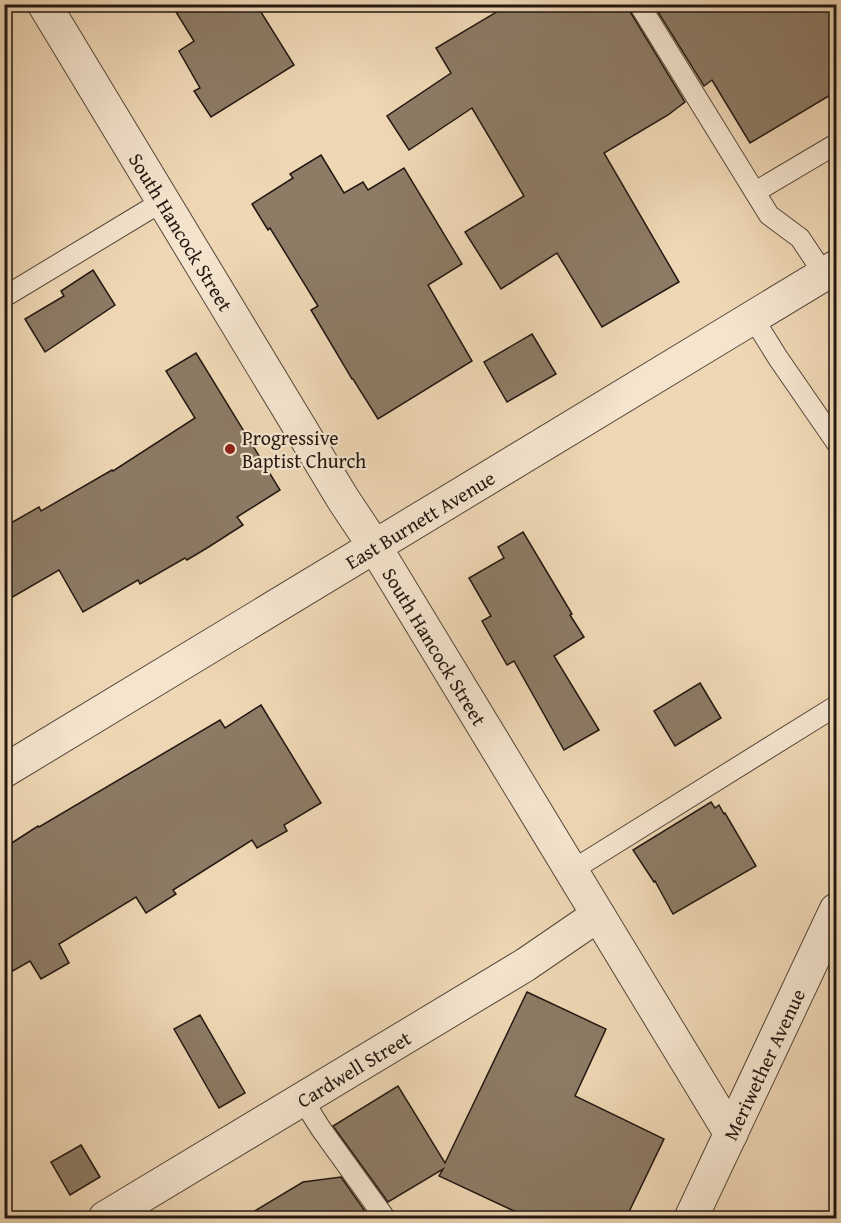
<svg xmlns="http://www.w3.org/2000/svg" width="841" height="1223" font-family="'Gentium Book Plus',serif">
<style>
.building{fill:#8d7b66;stroke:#221811;stroke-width:1.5}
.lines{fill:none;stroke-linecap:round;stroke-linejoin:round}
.service-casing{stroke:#55483a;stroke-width:22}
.minor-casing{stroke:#55483a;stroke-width:35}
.tertiary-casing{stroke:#55483a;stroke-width:35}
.service{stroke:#f5e5cf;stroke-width:20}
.minor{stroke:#f5e5cf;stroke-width:33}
.tertiary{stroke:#f5e5cf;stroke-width:33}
.poi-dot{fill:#8f2418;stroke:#f5e5cf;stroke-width:2}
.labels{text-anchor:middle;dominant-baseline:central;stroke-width:4.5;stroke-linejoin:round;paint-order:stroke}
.street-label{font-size:20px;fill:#221811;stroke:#f5e5cf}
.poi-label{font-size:20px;fill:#221811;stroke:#f5e5cf;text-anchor:start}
</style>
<rect width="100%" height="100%" fill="#efd7b5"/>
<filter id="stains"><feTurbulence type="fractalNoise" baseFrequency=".00333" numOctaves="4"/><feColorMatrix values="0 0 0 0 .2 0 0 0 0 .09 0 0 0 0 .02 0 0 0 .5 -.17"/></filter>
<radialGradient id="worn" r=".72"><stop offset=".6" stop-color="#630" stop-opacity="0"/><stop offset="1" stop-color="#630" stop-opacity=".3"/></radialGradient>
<!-- building -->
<g class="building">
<polygon points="171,4 256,4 294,65 211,117 194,91 200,88 179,51 194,41"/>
<polygon points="510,4 627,4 629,10 685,102 668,115 604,153 679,282 602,327 557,253 501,289 465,232 524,196 472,108 409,150 387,116 451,73 436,48"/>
<polygon points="653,4 837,4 837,91 750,143 712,80 704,86"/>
<polygon points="321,155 344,193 363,182 368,190 404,168 462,264 428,285 472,361 378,419 353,379 352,379 311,310 318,306 270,228 268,230 252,204 293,178 290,174"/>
<polygon points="93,270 115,305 45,352 25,319 64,296 61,291"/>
<polygon points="532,334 556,374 507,402 484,362"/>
<polygon points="196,353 280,490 237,517 243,525 207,548 187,560 185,558 140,584 138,580 83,612 59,570 4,602 4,527 39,507 41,511 112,470 113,471 195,418 166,371"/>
<polygon points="523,532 572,614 570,615 584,637 554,656 599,730 564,750 514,661 507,665 482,621 491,616 469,578 504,558 498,547"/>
<polygon points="700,683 721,718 675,746 654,711"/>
<polygon points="261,705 321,803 284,825 287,831 257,848 252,840 173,890 176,894 146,913 136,897 59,944 69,963 41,979 30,961 4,976 4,848 38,826 39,827 220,720 225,728"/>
<polygon points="711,802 715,808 719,805 724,814 725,813 756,866 673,914 655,881 654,882 633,850"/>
<polygon points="527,992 606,1029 575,1096 664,1139 626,1218 529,1218 439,1176 443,1169 388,1202 333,1126 398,1086 445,1163"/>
<polygon points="200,1015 245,1093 219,1108 174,1029"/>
<polygon points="81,1145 100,1177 70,1195 51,1162"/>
<polygon points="341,1177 367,1214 358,1218 243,1218 303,1182"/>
</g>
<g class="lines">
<!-- service casing -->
<g class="service-casing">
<g id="service">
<polyline points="639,4 769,215 800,238 824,274"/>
<polyline points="755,192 836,144"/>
<polyline points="4,297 163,201"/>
<polyline points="753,318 778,358 836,442"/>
<polyline points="571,871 836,706"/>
<polyline points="302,1099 321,1129 385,1218"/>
</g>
</g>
<!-- minor casing -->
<g class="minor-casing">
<g id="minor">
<path id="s1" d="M44,4L343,499L375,547L731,1134"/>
<path id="s2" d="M105,1218L525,965L598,915"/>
<path id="s3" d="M691,1218L836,910"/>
</g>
</g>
<!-- tertiary casing -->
<g class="tertiary-casing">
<g id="tertiary">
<path id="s4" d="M4,771L836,267"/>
</g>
</g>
<!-- service -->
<use href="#service" class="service"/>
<!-- minor -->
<use href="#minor" class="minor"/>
<!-- tertiary -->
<use href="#tertiary" class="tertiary"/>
</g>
<!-- markers -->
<circle class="poi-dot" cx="230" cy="449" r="6"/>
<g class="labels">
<!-- street labels -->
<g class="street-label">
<text stroke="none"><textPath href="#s1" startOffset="266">South Hancock Street</textPath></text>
<text stroke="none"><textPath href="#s4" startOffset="486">East Burnett Avenue</textPath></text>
<text stroke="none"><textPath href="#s1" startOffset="752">South Hancock Street</textPath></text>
<text stroke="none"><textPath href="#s3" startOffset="170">Meriwether Avenue</textPath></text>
<text stroke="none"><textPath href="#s2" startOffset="290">Cardwell Street</textPath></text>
</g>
<!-- poi labels -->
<g class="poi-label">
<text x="242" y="437">Progressive<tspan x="242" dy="23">Baptist Church</tspan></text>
</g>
</g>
<!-- margin -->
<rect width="841" height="1223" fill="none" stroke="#efd7b5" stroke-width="24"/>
<rect x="6" y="6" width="829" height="1211" fill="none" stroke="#221811" stroke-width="3"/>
<rect x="12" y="12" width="817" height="1199" fill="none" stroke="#221811" stroke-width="1.5"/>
<rect width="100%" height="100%" filter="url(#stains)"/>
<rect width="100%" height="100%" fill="url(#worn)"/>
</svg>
